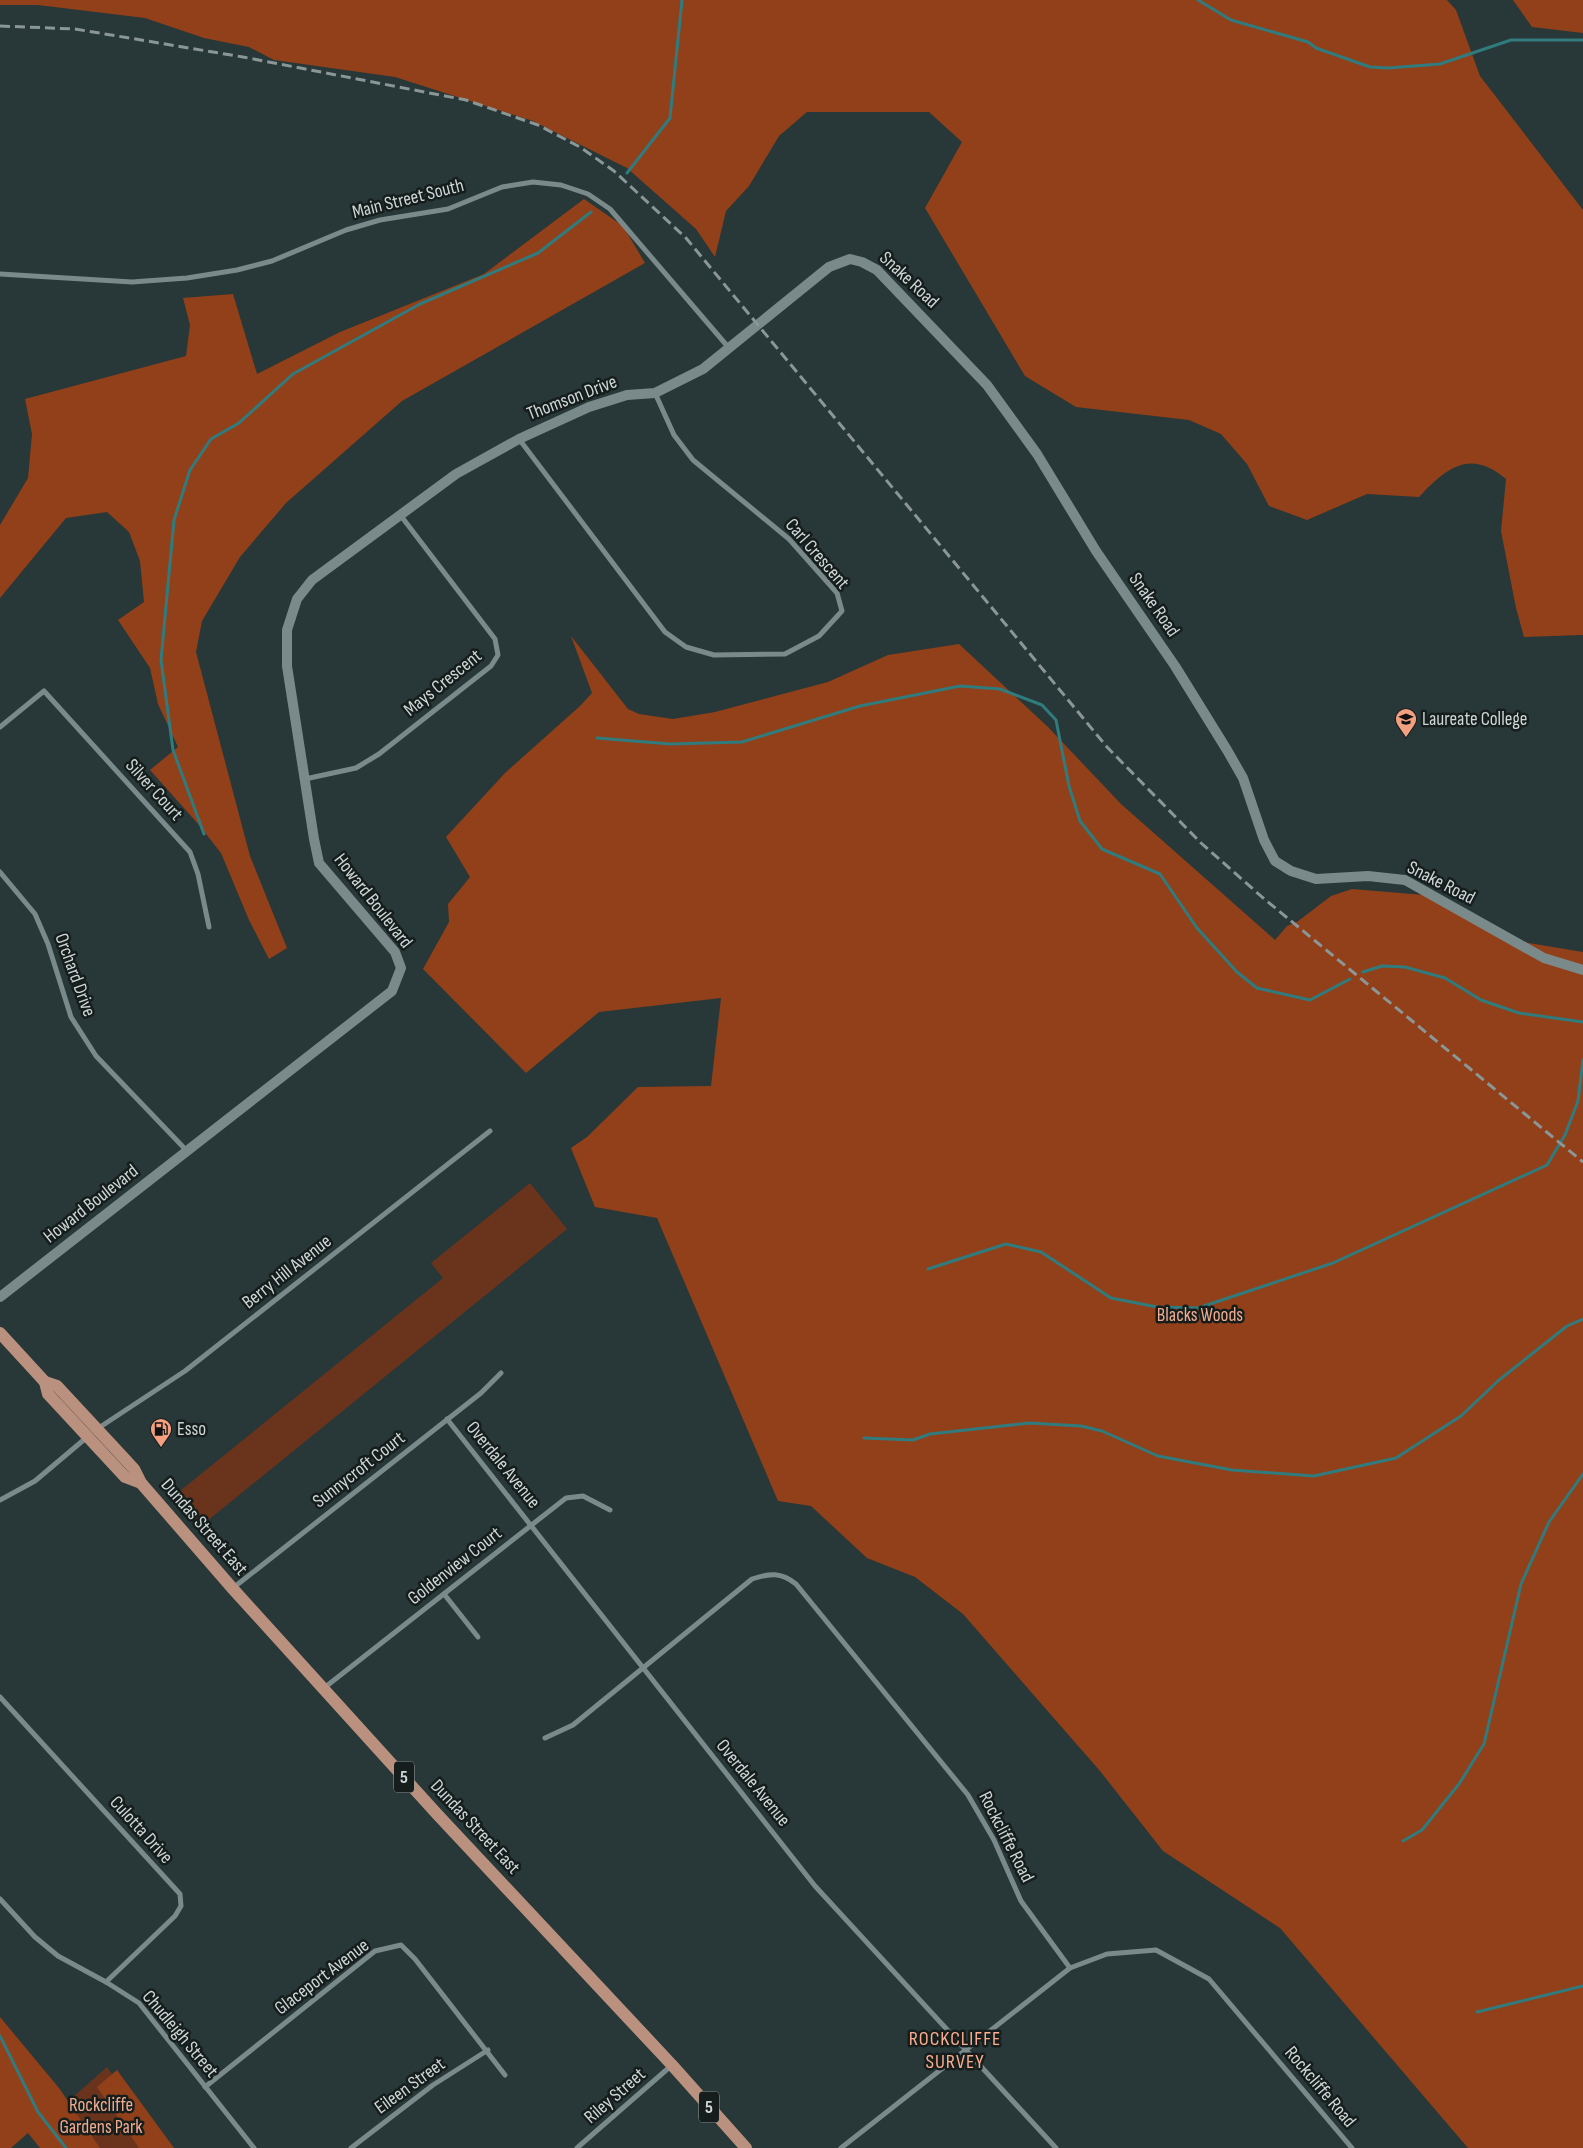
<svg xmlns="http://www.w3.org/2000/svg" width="1583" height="2148" font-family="'Sofia Sans Condensed',sans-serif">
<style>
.green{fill:#6a341c}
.forest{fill:#924019}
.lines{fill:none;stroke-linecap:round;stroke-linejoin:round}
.stream{stroke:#307b7e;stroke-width:3}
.street{stroke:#7a8a8a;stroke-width:5}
.secondary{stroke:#7a8a8a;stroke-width:10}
.primary{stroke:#ba917e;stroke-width:12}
.rail{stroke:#8b9696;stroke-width:3;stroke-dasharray:10 5;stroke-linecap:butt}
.labels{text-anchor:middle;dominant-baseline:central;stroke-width:5;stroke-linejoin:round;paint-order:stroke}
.shield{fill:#161d1d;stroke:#979e9e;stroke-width:1}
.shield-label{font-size:18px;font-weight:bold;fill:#ced6d6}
.street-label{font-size:19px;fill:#ced6d6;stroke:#161d1d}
.poi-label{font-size:19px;fill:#ced6d6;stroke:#161d1d;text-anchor:start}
.park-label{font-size:19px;fill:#f1ac8f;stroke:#161d1d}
.neighbourhood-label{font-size:20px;letter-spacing:1px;fill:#faae8e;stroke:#161d1d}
</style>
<rect width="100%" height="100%" fill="#283737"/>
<!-- green -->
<g class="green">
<polygon points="530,1183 567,1229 201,1526 175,1495 443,1278 431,1263"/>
<polygon points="107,2067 160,2148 47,2148 35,2131"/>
</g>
<!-- forest -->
<g class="forest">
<path d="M0,0H1447L1456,10L1480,76L1583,210V635L1524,637L1516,608L1501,531L1506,479C1470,448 1446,468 1419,497L1367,494L1307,520L1269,506L1247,464L1221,434L1189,420L1076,407L1025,376L925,208L962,142L929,112H807L779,136L749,186L726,211L715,257L696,229L627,168L533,121L395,77L274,60L249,47L204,38L145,18L38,5H0Z"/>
<polygon points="1513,0 1583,0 1583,33 1532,27"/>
<polygon points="584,199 623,226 645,263 402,401 286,503 240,557 202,621 196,652 250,856 287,948 269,959 249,920 221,853 199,825 150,770 178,747 158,704 150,668 118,620 144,602 140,561 129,532 107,512 66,518 0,598 0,525 28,478 32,434 25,399 186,356 190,325 183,298 233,294 257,374 340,332 484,274"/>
<polygon points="571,636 628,709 639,714 673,719 715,712 828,682 888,655 959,644 1048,727 1121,804 1275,940 1287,926 1297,922 1331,896 1352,889 1424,895 1510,940 1583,952 1583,2148 1468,2148 1280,1928 1163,1851 1100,1771 963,1614 915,1577 867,1558 811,1506 778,1501 657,1218 595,1207 571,1148 587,1137 638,1087 711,1086 721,998 599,1012 526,1073 423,969 449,922 448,904 470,877 446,837 505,773 580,706 592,693"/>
<polygon points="0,2017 59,2088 100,2148 40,2148 28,2133 11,2148 0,2148"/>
<polygon points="117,2070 174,2148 139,2148 97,2087"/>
</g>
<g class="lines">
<!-- stream -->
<g class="stream">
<polyline points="1198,0 1231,20 1308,42 1316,48 1370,67 1388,68 1440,64 1511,40 1583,40"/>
<polyline points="627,173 670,118 682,0"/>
<polyline points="597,738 670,744 742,742 860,706 960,686 1000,689 1042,705 1056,720 1069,786 1080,821 1102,849 1160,874 1197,928 1237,972 1257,988 1310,1000 1350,979"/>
<polyline points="204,834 173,750 161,660 174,520 190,470 211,439 239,423 293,374 420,304 538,253 591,212"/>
<polyline points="1363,972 1382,966 1405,967 1445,978 1481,1000 1519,1013 1583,1022"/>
<polyline points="928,1269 1006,1244 1041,1252 1111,1298 1157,1307 1198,1308 1333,1263 1547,1165 1565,1135 1578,1101 1583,1060"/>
<polyline points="864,1438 913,1440 930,1434 1029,1423 1081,1426 1102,1431 1158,1456 1232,1470 1314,1476 1396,1458 1461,1416 1499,1380 1567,1326 1583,1319"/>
<polyline points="1403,1841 1422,1830 1459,1784 1484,1744 1521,1584 1549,1522 1583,1474"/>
<polyline points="1477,2012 1583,1986"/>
<polyline points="0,2036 38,2112 66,2148"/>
</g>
<!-- street -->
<g class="street">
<polyline points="0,274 132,282 187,278 237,270 272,261 346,230 380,220 448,209 502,187 533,182 561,185 588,194 610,209 729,348"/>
<polyline points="519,439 665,632 686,647 714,655 785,654 819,636 842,611 837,593 789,539 693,460 674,435 655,393"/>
<polyline points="0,727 44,691 190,852 198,874 209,927"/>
<polyline points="305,779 356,768 379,754 491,666 498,655 495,639 401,516"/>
<polyline points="0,872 35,914 48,944 71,1017 96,1056 187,1151"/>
<polyline points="447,1419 815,1886 1056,2148"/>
<polyline points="97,1429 185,1371 490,1131"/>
<polyline points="0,1500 35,1481 86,1438"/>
<polyline points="233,1588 481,1393 501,1373"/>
<polyline points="444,1594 478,1637"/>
<polyline points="324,1688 566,1498 583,1496 610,1510"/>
<polyline points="0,1697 180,1894 181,1906 175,1916 106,1982"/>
<path d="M545,1738L573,1725L752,1579C770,1573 781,1572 796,1584L968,1795L994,1840L1021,1901L1070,1968"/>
<polyline points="0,1899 35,1937 58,1956 106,1982 139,2003 254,2148"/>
<polyline points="205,2087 375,1951 401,1945 415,1959 505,2075"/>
<polyline points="351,2148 433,2085 488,2050"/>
<polyline points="577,2148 672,2065"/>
<polyline points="841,2148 1070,1968 1107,1954 1156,1950 1209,1979 1352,2148"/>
</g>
<!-- secondary -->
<polyline class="secondary" points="0,1297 392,991 401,968 395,952 319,863 314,839 287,666 287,630 297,599 312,580 456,474 519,439 589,407 627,395 655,393 703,369 829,267 850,259 862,262 877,270 987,385 1037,454 1096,551 1175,666 1227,750 1243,778 1264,840 1275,861 1291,871 1316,879 1368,876 1405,880 1544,958 1583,970"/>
<!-- primary -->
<g class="primary">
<polyline points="0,1333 45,1382 57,1386 123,1457 134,1469 141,1483 233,1589 437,1814 672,2065 746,2148"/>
<polyline points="45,1382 48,1394 125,1477 141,1483"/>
</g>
<!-- rail -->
<polyline class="rail" points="0,26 75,29 243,57 466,100 538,125 580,147 614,171 686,238 1107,747 1201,843 1262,897 1583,1162"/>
</g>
<!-- icons -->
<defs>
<g id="school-pin" transform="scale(1.125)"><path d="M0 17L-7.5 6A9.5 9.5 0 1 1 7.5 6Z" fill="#f2a07f" stroke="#161d1d"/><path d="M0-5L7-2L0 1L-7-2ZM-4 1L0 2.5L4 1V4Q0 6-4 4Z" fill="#111"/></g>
<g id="fuel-pin" transform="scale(1.125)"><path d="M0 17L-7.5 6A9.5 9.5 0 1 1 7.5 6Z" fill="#f2a07f" stroke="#161d1d"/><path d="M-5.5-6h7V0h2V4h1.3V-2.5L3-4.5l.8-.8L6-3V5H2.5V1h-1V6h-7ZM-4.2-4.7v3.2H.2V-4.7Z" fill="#111"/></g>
</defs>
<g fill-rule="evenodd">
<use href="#school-pin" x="1406" y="719"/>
<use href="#fuel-pin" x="161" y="1429"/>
</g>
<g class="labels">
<!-- shield labels -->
<g class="shield">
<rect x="394" y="1761.5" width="20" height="31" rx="4"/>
<rect x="699" y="2091.5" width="20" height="31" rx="4"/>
</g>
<g class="shield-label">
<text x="404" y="1777">5</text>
<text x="709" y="2107">5</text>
</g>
<!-- street labels -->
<g class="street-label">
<text transform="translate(408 199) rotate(-14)">Main Street South</text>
<text transform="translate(909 280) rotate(43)">Snake Road</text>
<text transform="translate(572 398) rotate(-21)">Thomson Drive</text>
<text transform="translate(817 554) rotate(49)">Carl Crescent</text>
<text transform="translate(1154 605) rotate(55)">Snake Road</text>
<text transform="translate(443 683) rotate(-39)">Mays Crescent</text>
<text transform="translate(154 790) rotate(48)">Silver Court</text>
<text transform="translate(1441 883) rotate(27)">Snake Road</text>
<text transform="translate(373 901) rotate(52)">Howard Boulevard</text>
<text transform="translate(75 975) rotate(70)">Orchard Drive</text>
<text transform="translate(91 1204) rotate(-38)">Howard Boulevard</text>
<text transform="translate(287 1272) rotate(-38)">Berry Hill Avenue</text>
<text transform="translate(503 1465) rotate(51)">Overdale Avenue</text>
<text transform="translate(359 1470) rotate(-38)">Sunnycroft Court</text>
<text transform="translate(204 1527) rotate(49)">Dundas Street East</text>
<text transform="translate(455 1566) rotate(-38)">Goldenview Court</text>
<text transform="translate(753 1783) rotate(51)">Overdale Avenue</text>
<text transform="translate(475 1827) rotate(47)">Dundas Street East</text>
<text transform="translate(141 1830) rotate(48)">Culotta Drive</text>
<text transform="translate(1006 1837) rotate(63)">Rockcliffe Road</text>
<text transform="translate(322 1977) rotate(-37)">Glaceport Avenue</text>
<text transform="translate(180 2034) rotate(50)">Chudleigh Street</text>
<text transform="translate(410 2086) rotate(-36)">Eileen Street</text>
<text transform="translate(1320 2087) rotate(50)">Rockcliffe Road</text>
<text transform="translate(615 2096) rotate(-41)">Riley Street</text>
</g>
<!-- poi labels -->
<g class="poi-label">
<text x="1422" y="719">Laureate College</text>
<text x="177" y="1429">Esso</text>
</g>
<!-- park labels -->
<g class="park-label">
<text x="1200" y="1315">Blacks Woods</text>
<text x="101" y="2105">Rockcliffe<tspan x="101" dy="22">Gardens Park</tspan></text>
</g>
<!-- neighbourhood labels -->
<g class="neighbourhood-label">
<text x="955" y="2039">ROCKCLIFFE<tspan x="955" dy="23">SURVEY</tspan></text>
</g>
</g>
</svg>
